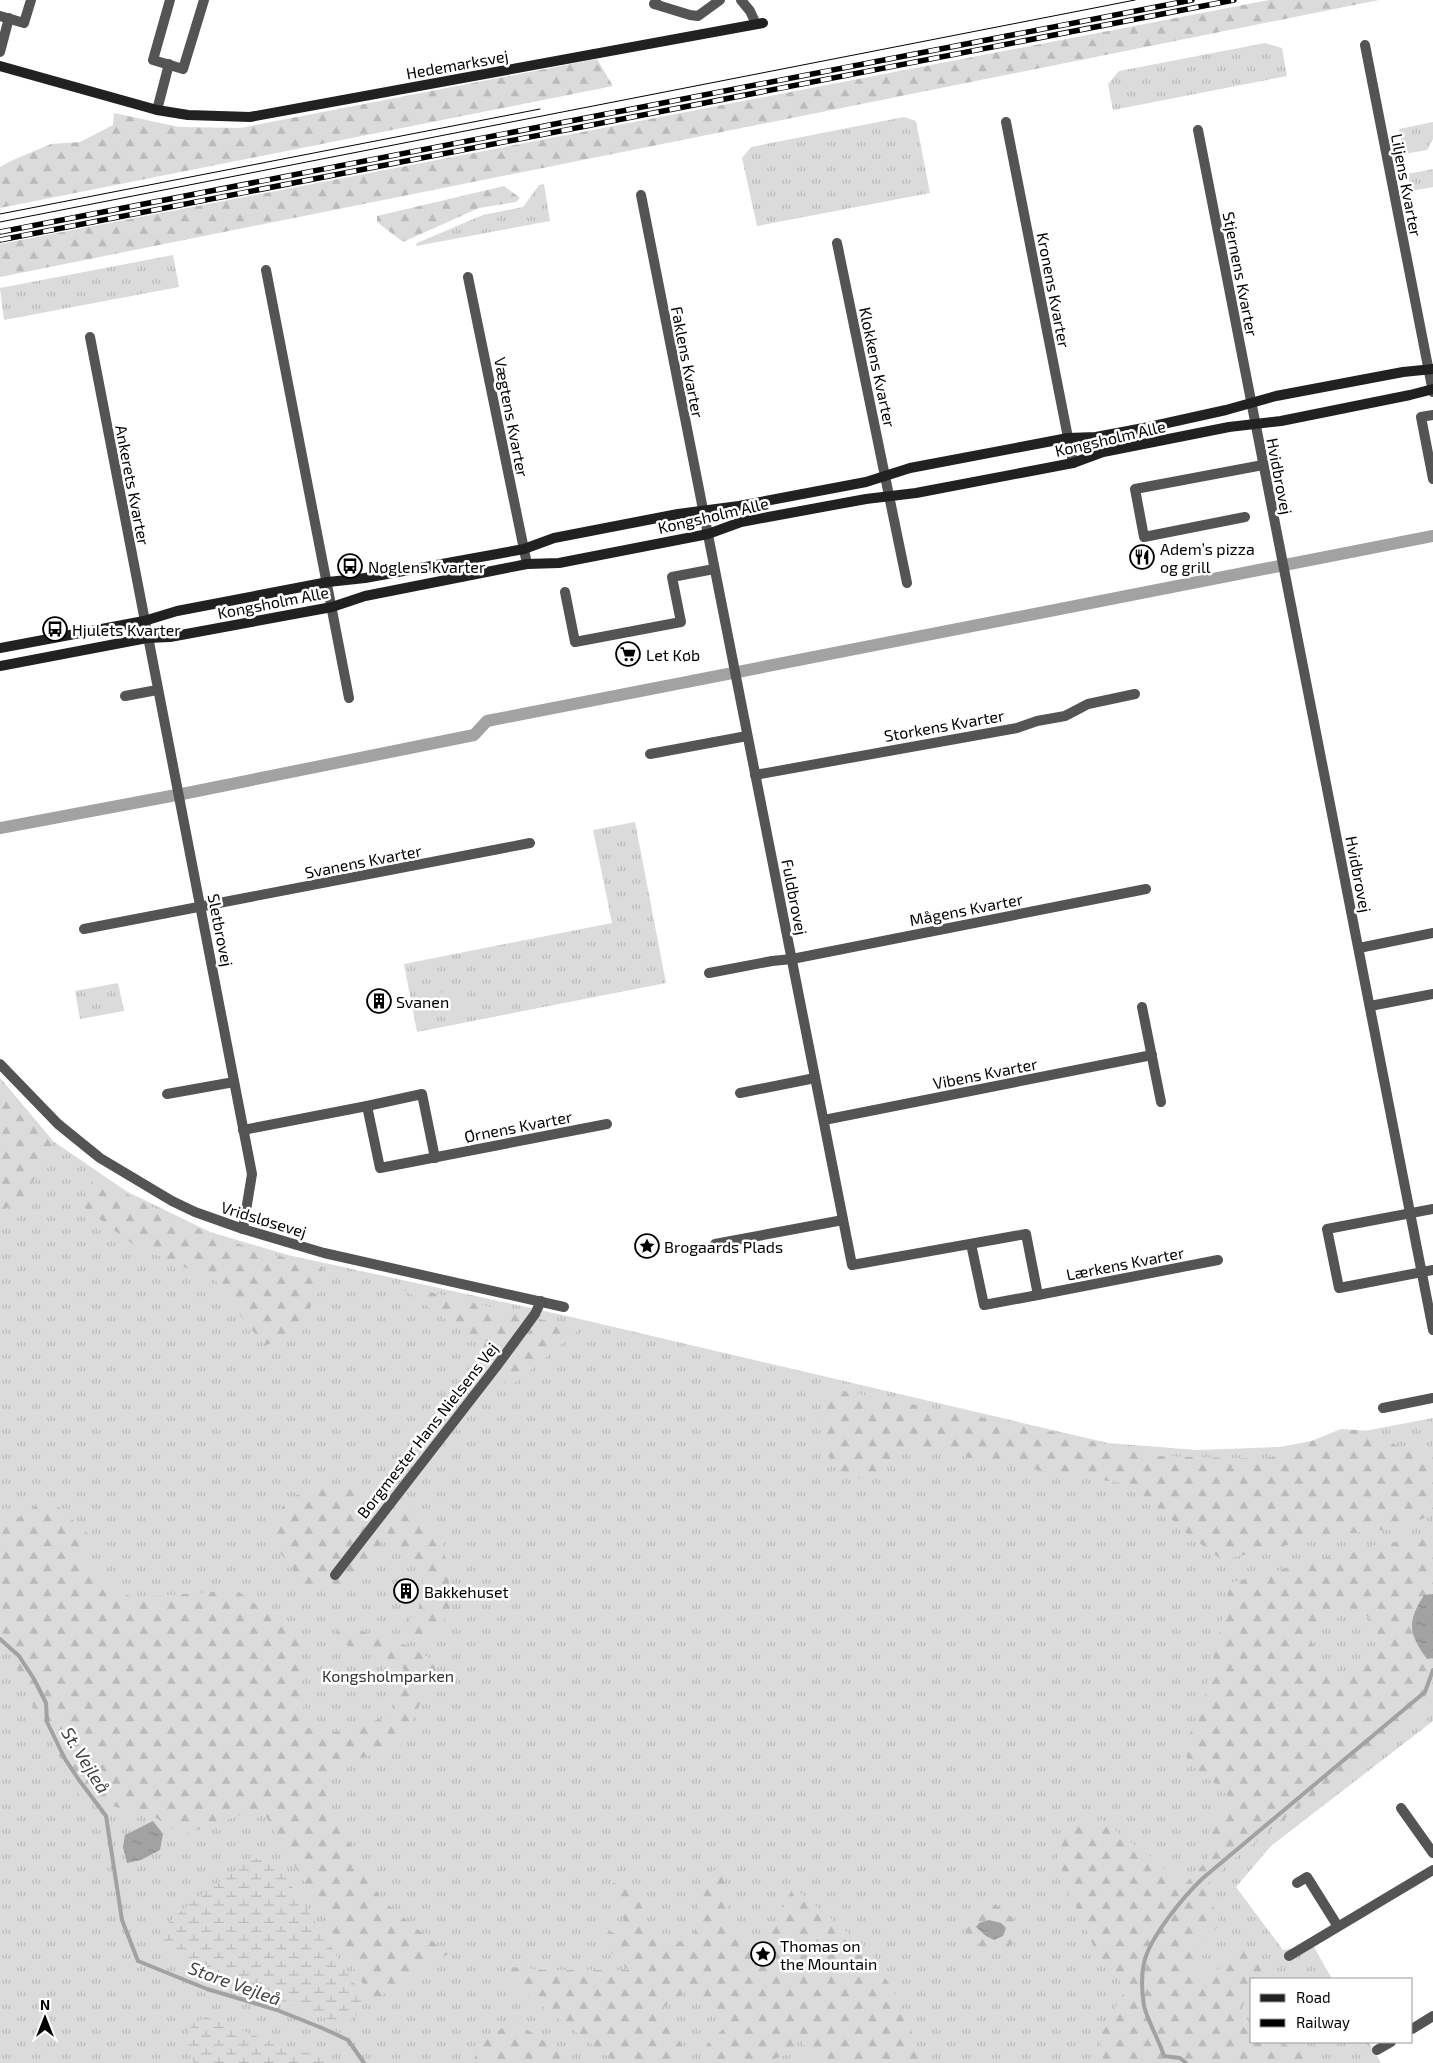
<svg xmlns="http://www.w3.org/2000/svg" width="1433" height="2063" font-family="'Exo 2',sans-serif">
<style>
.grass{fill:url(#grass-tufts)}
.forest{fill:url(#forest-firs);fill-rule:evenodd}
.wetland{fill:url(#wetland-marsh)}
.garden{fill:#dbdbdb}
.water{fill:url(#water-ripples)}
.lines{fill:none;stroke-linecap:round;stroke-linejoin:round}
.stream{stroke:#a2a2a2;stroke-width:4}
.canal{stroke:#a2a2a2;stroke-width:12}
.street{stroke:#545454;stroke-width:10}
.secondary{stroke:#212121;stroke-width:10}
.tram{stroke:#000;stroke-width:1}
.rail-casing{stroke:#000;stroke-width:5.5}
.rail{stroke:#fff;stroke-width:4;stroke-dasharray:11;stroke-linecap:butt}
.labels{text-anchor:middle;dominant-baseline:central;stroke-width:5;stroke-linejoin:round;paint-order:stroke}
.street-label{font-size:16px;fill:#000;stroke:#fff}
.poi-label{font-size:16px;fill:#000;stroke:#fff;text-anchor:start}
.park-label{font-size:16px;fill:#323232;stroke:#fff}
.water-label{font-size:18px;font-style:italic;fill:#434343;stroke:#fff}
</style>
<defs>
<pattern id="grass-tufts" width="24" height="20" patternUnits="userSpaceOnUse" patternTransform="scale(1.25)"><rect width="24" height="20" fill="#dbdbdb"/><path d="M3 7l-1-3M5 7V3M7 7l1-3M15 17l-1-3M17 17v-4M19 17l1-3" fill="none" stroke="#bababa"/></pattern>
<pattern id="forest-firs" width="22" height="20" patternUnits="userSpaceOnUse" patternTransform="scale(1.25)"><rect width="22" height="20" fill="#dbdbdb"/><path d="M5 1l3.5 6h-7zM16 11l3.5 6h-7z" fill="#bababa"/></pattern>
<pattern id="wetland-marsh" width="20" height="14" patternUnits="userSpaceOnUse" patternTransform="scale(1.25)"><rect width="20" height="14" fill="#dbdbdb"/><path d="M1 5h8M5 5V1M11 12h8M15 12V8" fill="none" stroke="#bababa"/></pattern>
<pattern id="water-ripples" width="26" height="14" patternUnits="userSpaceOnUse" patternTransform="scale(1.25)"><rect width="26" height="14" fill="#a2a2a2"/><path d="M2 4q2-2 4 0t4 0M15 11q2-2 4 0t4 0" fill="none" stroke="#8a8a8a"/></pattern>
</defs>
<rect width="100%" height="100%" fill="#fff"/>
<!-- grass -->
<g class="grass">
<polygon points="1265,43 1282,48 1287,76 1113,110 1108,84 1119,71"/>
<polygon points="904,117 916,121 930,193 757,226 742,158 751,147"/>
<polygon points="1433,122 1433,139 1427,150 1404,154 1399,129"/>
<polygon points="1433,169 1433,187 1411,191 1407,174"/>
<polygon points="544,184 550,221 416,246 417,243 483,215 523,207 539,185"/>
<polygon points="173,255 179,287 4,320 0,288"/>
<polygon points="635,822 666,983 417,1032 404,964 612,923 593,830"/>
<polygon points="118,983 124,1011 80,1019 75,991"/>
<polygon points="0,1078 53,1141 126,1191 210,1232 288,1255 567,1316 1108,1443 1197,1450 1280,1447 1433,1418 1433,1721 1271,1846 1236,1887 1283,1950 1313,1945 1332,1979 1252,1979 1252,2042 1369,2042 1381,2063 0,2063"/>
</g>
<!-- forest -->
<g class="forest">
<polygon points="1269,0 1379,0 0,277 0,244"/>
<polygon points="597,59 613,86 0,208 0,167 13,160 51,144 80,142 113,125 114,113 179,127 240,128"/>
<polygon points="504,186 520,198 516,202 479,208 403,242 377,222 377,216"/>
<polygon points="0,1078 53,1141 24,1199 0,1211"/>
<path d="M94,1176C142,1203 193,1229 245,1246C270,1255 297,1260 323,1267L317,1296L299,1328L265,1346L230,1303L216,1281L134,1245L82,1206Z"/>
<polygon points="397,1284 580,1329 507,1389 494,1355"/>
<polygon points="823,1387 1035,1428 1158,1456 1267,1459 1341,1429 1371,1431 1403,1449 1433,1452 1433,1515 1393,1529 1330,1535 1222,1560 1185,1532 1165,1513 1121,1483 990,1462 919,1447 899,1452 872,1480 841,1475 828,1456 821,1430"/>
<polygon points="359,1483 413,1506 443,1541 452,1605 434,1639 396,1628 418,1612 424,1573 402,1548 382,1541 368,1571 342,1594 306,1587 281,1554 270,1526 285,1503 309,1487"/>
<polygon points="48,1497 89,1535 81,1562 132,1598 236,1590 301,1637 304,1727 335,1732 391,1716 404,1669 335,1640 340,1624 408,1646 439,1663 400,1747 328,1767 327,1802 381,1899 448,1954 373,2001 261,1808 183,1835 156,1818 80,1797 36,1711 12,1656 0,1644 0,1505 15,1520"/>
<path d="M1433,1536V1707H1425L1229,1863L1203,1888L1212,1902L1220,1925L1193,1947L1197,1974L1216,1972L1238,1943L1256,1962L1269,1979H1252V2001H1245L1236,2020L1252,2034V2042C1287,2042 1289,2044 1317,2063H1103L1100,2033L1126,1989L1097,1954L1068,1890L1058,1857L1067,1830L1102,1820L1185,1884L1207,1860L1208,1834L1228,1796L1211,1780L1188,1762L1185,1746L1205,1697L1230,1583L1370,1546ZM1337,1602L1369,1617L1378,1643L1361,1673L1334,1676L1317,1660L1310,1634Z"/>
<polygon points="725,1868 728,1929 764,1948 793,1887 870,1951 908,2017 919,2063 815,2063 800,2038 791,2053 763,2063 716,2063 706,2046 726,2026 692,1988 662,2008 682,2046 689,2063 616,2063 511,1982 511,1967 545,1970 628,1970 575,1916 630,1940 612,1883 632,1883 655,1940 693,1942 704,1872"/>
<polygon points="996,1905 1017,1922 1017,1940 1002,1951 985,1951 966,1932 970,1910"/>
<polygon points="514,2021 577,2063 473,2063 481,2041"/>
</g>
<!-- wetland -->
<g class="wetland">
<polygon points="262,1858 275,1860 355,1984 363,2002 354,2020 342,2023 330,2020 191,1965 169,1951 162,1936 169,1922 195,1899 252,1859"/>
<polygon points="206,2017 296,2051 318,2055 331,2063 194,2063 186,2040 192,2024"/>
</g>
<!-- garden -->
<polygon class="garden" points="460,989 464,1010 416,1019 412,998"/>
<!-- water -->
<g class="water">
<path d="M1433,1594V1658L1427,1659C1408,1633 1407,1622 1424,1595Z"/>
<polygon points="153,1821 163,1834 160,1850 141,1860 127,1863 123,1847 125,1835"/>
<polygon points="989,1920 1001,1923 1006,1928 1003,1936 994,1940 986,1936 976,1927 979,1923"/>
</g>
<g class="lines">
<!-- stream -->
<g class="stream">
<polyline points="0,1639 19,1656 34,1679 46,1703 47,1722 65,1759 79,1780 106,1816 122,1920 138,1961 207,1989 277,2010 322,2028 348,2040 364,2063"/>
<path d="M1186,2063L1180,2058L1164,2056C1159,2040 1148,2022 1144,2006C1142,1993 1141,1976 1144,1963C1149,1938 1184,1896 1203,1878L1425,1692L1433,1670"/>
</g>
<!-- canal -->
<polyline class="canal" points="0,828 187,793 474,735 487,721 1433,536"/>
<!-- street -->
<g class="street">
<polyline points="170,0 153,60 183,69 204,0"/>
<polyline points="656,0 654,4 690,15 698,16 720,0"/>
<polyline points="741,0 750,11 756,24"/>
<polyline points="0,16 24,23 31,0"/>
<polyline points="1365,45 1433,392"/>
<polyline points="0,52 9,18"/>
<polyline points="157,110 169,64"/>
<polyline points="1006,122 1073,463"/>
<polyline points="1198,130 1433,1330"/>
<polyline points="641,195 852,1265 1026,1234 1038,1295 1218,1260"/>
<polyline points="837,243 907,583"/>
<polyline points="266,270 349,698"/>
<polyline points="468,277 527,564"/>
<polyline points="90,337 252,1174 243,1229"/>
<polyline points="1433,415 1421,417 1433,479"/>
<polyline points="1245,517 1144,537 1135,489 1263,465"/>
<polyline points="565,592 575,642 681,622 672,577 714,569"/>
<polyline points="125,696 157,690"/>
<polyline points="650,754 747,736"/>
<polyline points="755,775 1017,728 1037,721 1065,716 1088,704 1135,694"/>
<polyline points="84,929 530,843"/>
<polyline points="1359,948 1433,933"/>
<polyline points="709,973 772,961 792,959 1146,889"/>
<polyline points="1370,1006 1433,994"/>
<polyline points="1142,1007 1161,1102"/>
<polyline points="0,1064 58,1124 100,1158 172,1201 195,1212 243,1229 324,1253 564,1307"/>
<polyline points="740,1093 815,1078"/>
<polyline points="167,1094 234,1082"/>
<polyline points="367,1106 422,1094 435,1158"/>
<polyline points="824,1120 1152,1055"/>
<polyline points="243,1130 367,1106 380,1168 607,1124"/>
<polyline points="1433,1209 1327,1229 1339,1288 1433,1270"/>
<polyline points="715,1244 843,1220"/>
<polyline points="971,1244 984,1305 1038,1295"/>
<polyline points="1383,1408 1433,1398"/>
<polyline points="335,1575 496,1367 535,1314 541,1301"/>
<polyline points="1401,1808 1433,1853"/>
<polyline points="1297,1883 1307,1877 1337,1925"/>
<polyline points="1289,1956 1433,1870"/>
<polyline points="1412,2029 1433,2016"/>
<polyline points="1377,2050 1391,2042"/>
</g>
<!-- secondary -->
<g class="secondary">
<polyline points="0,66 157,110 188,115 250,117 763,23"/>
<polyline points="0,648 144,621 177,611 328,582 365,578 524,549 554,538 678,514 739,506 866,482 910,468 1068,438 1096,437 1149,427 1226,410 1276,396 1403,372 1433,369"/>
<polyline points="0,666 147,638 170,637 332,607 365,596 527,564 559,563 708,534 741,522 866,499 916,493 1073,463 1103,452 1229,427 1281,421 1410,395 1433,389"/>
</g>
<!-- tram -->
<g class="tram">
<polyline points="0,214 540,109"/>
<polyline points="0,222 1135,0"/>
</g>
<!-- rail casing -->
<g class="rail-casing">
<g id="rail">
<polyline points="0,232 1192,0"/>
<polyline points="0,240 1234,0"/>
</g>
</g>
<!-- rail -->
<use href="#rail" class="rail"/>
</g>
<!-- icons -->
<defs>
<g id="restaurant-ring" transform="scale(1.25)"><circle r="9.5" fill="#fff" stroke="#000" stroke-width="1.5"/><path d="M-5-6h1v4h1v-4h1v4h1v-4h1v5L-1.5 .5V6h-2V.5L-5-1ZM5-6V6H3V1.5H1.5Q1.5-4 5-6Z" fill="#000"/></g>
<g id="bus-ring" transform="scale(1.25)"><circle r="9.5" fill="#fff" stroke="#000" stroke-width="1.5"/><path d="M-5-6H5V4H4V6H2V4H-2V6H-4V4H-5ZM-3.5-4V0h7V-4ZM-3.5 1.2v1.5H-2V1.2ZM2 1.2v1.5H3.5V1.2Z" fill="#000"/></g>
<g id="supermarket-ring" transform="scale(1.25)"><circle r="9.5" fill="#fff" stroke="#000" stroke-width="1.5"/><path d="M-6-5.5h2.5l.6 2H6L4.5 2H-2.5L-4.4-4H-6ZM-1.5 3.2a1.3 1.3 0 1 0 .1 0ZM3 3.2a1.3 1.3 0 1 0 .1 0Z" fill="#000"/></g>
<g id="building-ring" transform="scale(1.25)"><circle r="9.5" fill="#fff" stroke="#000" stroke-width="1.5"/><path d="M-4-6H4V6H1V3H-1V6H-4ZM-2.5-4.3h1.7v1.8h-1.7ZM.8-4.3h1.7v1.8H.8ZM-2.5-1h1.7V.8h-1.7ZM.8-1h1.7V.8H.8Z" fill="#000"/></g>
<g id="sight-ring" transform="scale(1.25)"><circle r="9.5" fill="#fff" stroke="#000" stroke-width="1.5"/><path d="M0-6L1.8-2.2L6-1.7L2.9 1.2L3.7 5.4L0 3.3L-3.7 5.4L-2.9 1.2L-6-1.7L-1.8-2.2Z" fill="#000"/></g>
</defs>
<g fill-rule="evenodd">
<use href="#restaurant-ring" x="1142" y="557"/>
<use href="#bus-ring" x="350" y="566"/>
<use href="#bus-ring" x="55" y="629"/>
<use href="#supermarket-ring" x="628" y="654"/>
<use href="#building-ring" x="379" y="1001"/>
<use href="#sight-ring" x="647" y="1246"/>
<use href="#building-ring" x="406" y="1591"/>
<use href="#sight-ring" x="763" y="1954"/>
</g>
<g class="labels">
<!-- street labels -->
<g class="street-label">
<text transform="translate(457 64) rotate(-10)">Hedemarksvej</text>
<text transform="translate(1407 185) rotate(79)">Liljens Kvarter</text>
<text transform="translate(1241 274) rotate(79)">Stjernens Kvarter</text>
<text transform="translate(1054 290) rotate(79)">Kronens Kvarter</text>
<text transform="translate(688 362) rotate(79)">Faklens Kvarter</text>
<text transform="translate(878 367) rotate(78)">Klokkens Kvarter</text>
<text transform="translate(512 417) rotate(79)">Vægtens Kvarter</text>
<text transform="translate(1110 438) rotate(-13)">Kongsholm Alle</text>
<text transform="translate(1280 476) rotate(79)">Hvidbrovej</text>
<text transform="translate(133 485) rotate(79)">Ankerets Kvarter</text>
<text transform="translate(713 515) rotate(-13)">Kongsholm Alle</text>
<text transform="translate(273 602) rotate(-11)">Kongsholm Alle</text>
<text transform="translate(944 725) rotate(-10)">Storkens Kvarter</text>
<text transform="translate(363 861) rotate(-11)">Svanens Kvarter</text>
<text transform="translate(1359 874) rotate(79)">Hvidbrovej</text>
<text transform="translate(795 897) rotate(79)">Fuldbrovej</text>
<text transform="translate(966 909) rotate(-11)">Mågens Kvarter</text>
<text transform="translate(221 930) rotate(79)">Sletbrovej</text>
<text transform="translate(985 1073) rotate(-11)">Vibens Kvarter</text>
<text transform="translate(518 1126) rotate(-11)">Ørnens Kvarter</text>
<text transform="translate(264 1219) rotate(17)">Vridsløsevej</text>
<text transform="translate(1125 1263) rotate(-11)">Lærkens Kvarter</text>
<text transform="translate(427 1430) rotate(-52)">Borgmester Hans Nielsens Vej</text>
</g>
<!-- poi labels -->
<g class="poi-label">
<text x="1160" y="548">Adem’s pizza<tspan x="1160" dy="18">og grill</tspan></text>
<text x="368" y="566">Nøglens Kvarter</text>
<text x="72" y="629">Hjulets Kvarter</text>
<text x="646" y="654">Let Køb</text>
<text x="396" y="1001">Svanen</text>
<text x="664" y="1246">Brogaards Plads</text>
<text x="424" y="1591">Bakkehuset</text>
<text x="780" y="1945">Thomas on<tspan x="780" dy="18">the Mountain</tspan></text>
</g>
<!-- park labels -->
<g class="park-label">
<text x="388" y="1675">Kongsholmparken</text>
</g>
<!-- water labels -->
<g class="water-label">
<text transform="translate(86 1760) rotate(58)">St. Vejleå</text>
<text transform="translate(235 1983) rotate(20)">Store Vejleå</text>
</g>
</g>
<!-- legend -->
<rect x="1250" y="1978" width="162" height="65" fill="#ffffff" stroke="#999999"/>
<rect x="1260" y="1994" width="25" height="8" fill="#212121" stroke="#999999"/>
<text x="1296" y="2003" font-size="15" fill="#000000">Road</text>
<rect x="1260" y="2019" width="25" height="8" fill="#000000" stroke="#999999"/>
<text x="1296" y="2028" font-size="15" fill="#000000">Railway</text>
<!-- north arrow -->
<g transform="translate(45 2018)" stroke="#ffffff" stroke-width="4" paint-order="stroke">
<path d="M0-4L9 19L0 12L-9 19Z" fill="#000000"/>
<text y="-8" font-size="14" font-weight="bold" text-anchor="middle" fill="#000000">N</text>
</g>
</svg>
